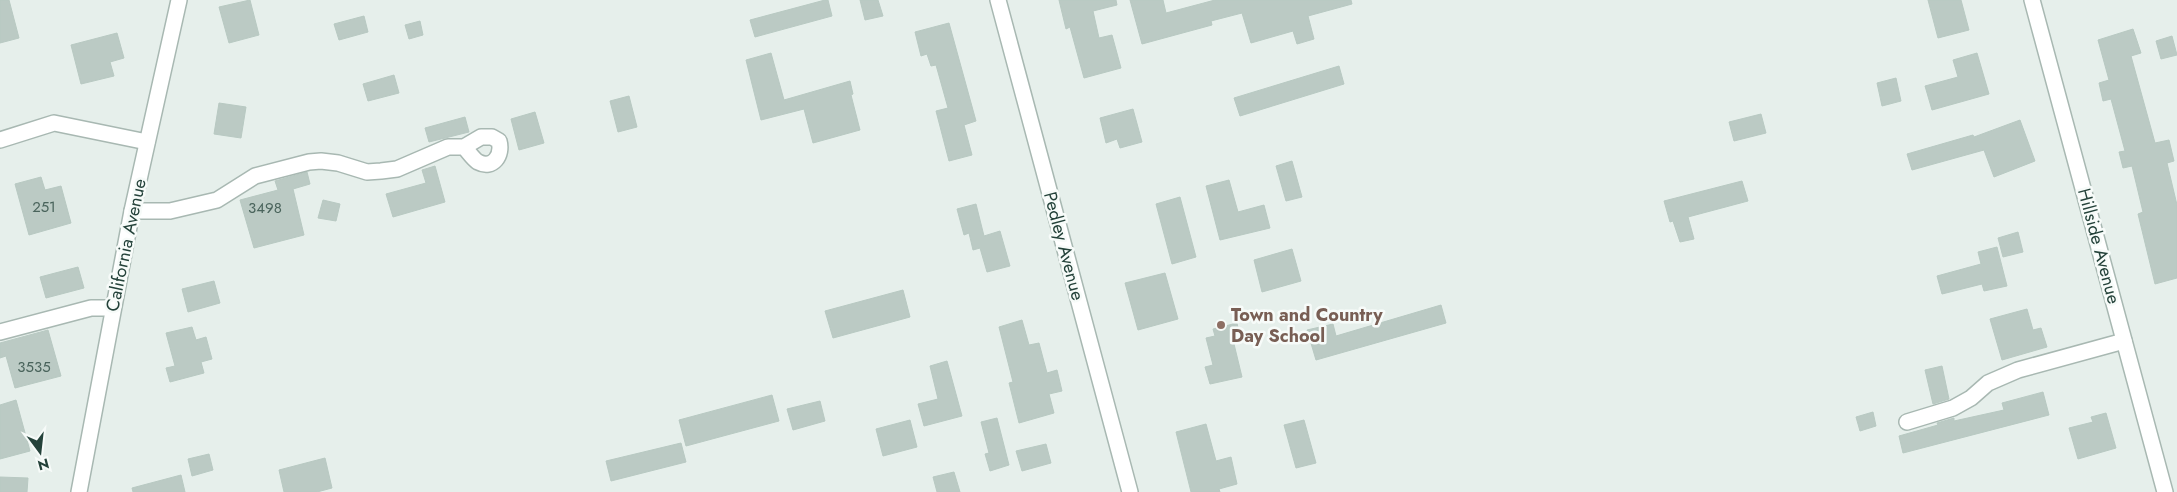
<svg xmlns="http://www.w3.org/2000/svg" width="2177" height="492" font-family="Jost,sans-serif">
<style>
.building{fill:#bbcac4;stroke:#b8c9c2}
.lines{fill:none;stroke-linecap:round;stroke-linejoin:round}
.minor-casing{stroke:#a8b8b2;stroke-width:18}
.minor{stroke:#fff;stroke-width:15}
.education-dot{fill:#8d6e63;stroke:#f7fbf9;stroke-width:2}
.labels{text-anchor:middle;dominant-baseline:central;stroke-width:5;stroke-linejoin:round;paint-order:stroke}
.number-label{font-size:15px;fill:#4a645c}
.street-label{font-size:18px;fill:#24423a;stroke:#f7fbf9}
.education-label{font-size:18px;font-weight:bold;fill:#785e54;stroke:#f7fbf9;text-anchor:start}
</style>
<rect width="100%" height="100%" fill="#e6efeb"/>
<!-- building -->
<g class="building">
<polygon points="0,0 9,0 19,38 0,43"/>
<polygon points="250,0 259,35 229,43 219,7"/>
<polygon points="825,0 828,0 832,16 755,37 750,20"/>
<polygon points="860,0 878,0 883,16 865,20"/>
<polygon points="1059,0 1116,0 1117,5 1093,11 1099,38 1112,35 1121,68 1084,78 1070,27 1066,29"/>
<polygon points="1130,0 1163,0 1166,13 1215,0 1351,0 1352,4 1308,16 1314,39 1297,44 1293,31 1251,43 1242,13 1211,21 1212,25 1142,44"/>
<polygon points="1928,0 1961,0 1969,30 1938,38"/>
<polygon points="364,16 368,32 339,40 334,24"/>
<polygon points="420,21 423,35 409,39 405,25"/>
<polygon points="949,23 976,121 964,125 972,155 949,161 936,111 948,108 936,65 931,66 927,54 921,56 915,32"/>
<polygon points="2133,29 2141,53 2131,56 2155,143 2169,140 2174,161 2167,163 2177,205 2177,278 2155,284 2138,214 2143,212 2132,166 2123,168 2119,152 2125,151 2111,99 2103,101 2099,83 2109,80 2098,40"/>
<polygon points="117,33 124,58 110,62 114,76 81,84 71,45"/>
<polygon points="2172,36 2177,55 2161,59 2156,41"/>
<polygon points="771,53 784,100 850,81 853,94 851,95 860,130 813,143 804,109 761,120 746,60"/>
<polygon points="1977,53 1989,94 1932,110 1925,86 1958,77 1953,60"/>
<polygon points="1339,66 1344,84 1240,116 1234,98"/>
<polygon points="394,75 399,93 368,101 363,84"/>
<polygon points="1896,78 1901,101 1882,106 1877,83"/>
<polygon points="629,96 637,127 618,132 610,101"/>
<polygon points="219,103 246,107 241,138 214,134"/>
<polygon points="1133,109 1142,142 1120,148 1117,139 1106,143 1100,118"/>
<polygon points="535,112 544,143 519,150 511,119"/>
<polygon points="1761,114 1766,133 1734,141 1729,122"/>
<polygon points="465,117 469,132 429,142 425,128"/>
<polygon points="2020,120 2035,161 1994,177 1984,150 1912,170 1907,154 1973,135 1974,137"/>
<polygon points="1292,161 1302,197 1286,201 1276,166"/>
<polygon points="435,166 445,202 393,217 386,194 426,183 422,170"/>
<polygon points="307,172 310,184 293,189 304,235 254,248 240,200 278,190 275,181"/>
<polygon points="41,177 45,190 61,186 71,223 29,235 15,184"/>
<polygon points="1229,180 1238,212 1264,205 1270,228 1220,240 1206,186"/>
<polygon points="1742,181 1748,201 1688,217 1694,239 1680,242 1673,221 1670,222 1664,201"/>
<polygon points="1180,197 1196,257 1172,264 1156,204"/>
<polygon points="323,200 340,204 336,221 318,218"/>
<polygon points="976,204 984,236 1000,231 1010,266 987,272 980,248 973,250 969,233 964,235 957,209"/>
<polygon points="2018,232 2023,252 2003,257 1998,238"/>
<polygon points="1997,247 2007,286 1984,291 1982,284 1942,294 1937,276 1981,264 1978,252"/>
<polygon points="1292,249 1301,281 1262,292 1254,260"/>
<polygon points="78,267 84,288 46,298 40,277"/>
<polygon points="1165,273 1178,319 1138,330 1125,283"/>
<polygon points="214,281 220,303 188,312 182,289"/>
<polygon points="903,290 910,317 833,338 825,311"/>
<polygon points="1441,305 1446,323 1316,360 1307,330 1333,324 1336,336"/>
<polygon points="2027,309 2033,330 2041,328 2047,347 2002,360 1990,319"/>
<polygon points="1022,320 1029,345 1039,343 1047,373 1057,370 1062,391 1049,394 1054,413 1019,423 1009,383 1013,382 999,327"/>
<polygon points="1237,323 1241,342 1234,344 1242,377 1210,384 1205,367 1213,365 1206,338 1215,336 1213,329"/>
<polygon points="192,327 196,340 206,337 212,359 201,362 204,373 170,382 166,368 175,366 166,333"/>
<polygon points="48,330 61,376 15,388 6,356 0,358 0,343"/>
<polygon points="947,361 962,416 924,426 918,404 938,399 930,366"/>
<polygon points="1942,366 1949,399 1933,404 1925,370"/>
<polygon points="2043,392 2049,415 1903,453 1899,436 1938,425 1937,423 1954,418 1954,421 2004,410 2002,403"/>
<polygon points="772,395 779,421 686,446 679,420"/>
<polygon points="16,400 30,451 0,459 0,405"/>
<polygon points="820,401 825,421 793,430 787,409"/>
<polygon points="1873,412 1876,426 1860,431 1856,417"/>
<polygon points="2106,413 2116,448 2078,459 2069,428 2093,422 2091,417"/>
<polygon points="997,418 1009,465 990,471 985,454 989,453 981,422"/>
<polygon points="910,420 917,447 883,456 876,429"/>
<polygon points="1304,420 1316,463 1296,468 1284,425"/>
<polygon points="1206,424 1216,461 1231,457 1237,484 1219,489 1220,492 1191,492 1176,432"/>
<polygon points="681,443 686,462 611,481 606,461"/>
<polygon points="1046,444 1051,463 1022,471 1016,451"/>
<polygon points="209,454 213,470 192,476 188,459"/>
<polygon points="325,458 332,488 317,492 284,492 279,470"/>
<polygon points="954,472 960,492 937,492 933,477"/>
<polygon points="181,475 185,492 133,492 132,488"/>
<polygon points="0,477 28,478 27,492 0,492"/>
</g>
<g class="lines">
<!-- minor casing -->
<g class="minor-casing">
<g id="minor">
<polyline points="998,0 1130,492"/>
<polyline points="2032,0 2165,492"/>
<polyline points="0,140 54,123 147,142"/>
<path d="M132,211H170L217,200L255,176L309,162L321,161L338,163L367,172L381,171L397,169L448,147H464L481,137H492L499,141C503,155 493,170 478,162C473,159 468,151 464,147"/>
<polyline points="0,332 91,308 113,308"/>
<polyline points="1907,422 1953,408 1971,398 1988,383 2018,370 2124,341"/>
<polyline points="79,492 132,211 179,0"/>
</g>
</g>
<!-- minor -->
<use href="#minor" class="minor"/>
</g>
<!-- markers -->
<circle class="education-dot" cx="1221" cy="325" r="5"/>
<g class="labels">
<!-- number labels -->
<g class="number-label">
<text x="44" y="207">251</text>
<text x="265" y="208">3498</text>
<text x="34" y="367">3535</text>
</g>
<!-- street labels -->
<g class="street-label">
<text transform="translate(126 245) rotate(-78)">California Avenue</text>
<text transform="translate(1064 246) rotate(75)">Pedley Avenue</text>
<text transform="translate(2099 246) rotate(75)">Hillside Avenue</text>
</g>
<!-- education labels -->
<g class="education-label">
<text x="1231" y="315">Town and Country<tspan x="1231" dy="21">Day School</tspan></text>
</g>
</g>
<!-- north arrow -->
<g transform="translate(40 452) rotate(165)" stroke="#f7fbf9" stroke-width="4" paint-order="stroke">
<path d="M0-4L9 19L0 12L-9 19Z" fill="#24423a"/>
<text y="-8" font-size="14" font-weight="bold" text-anchor="middle" fill="#24423a">N</text>
</g>
</svg>
